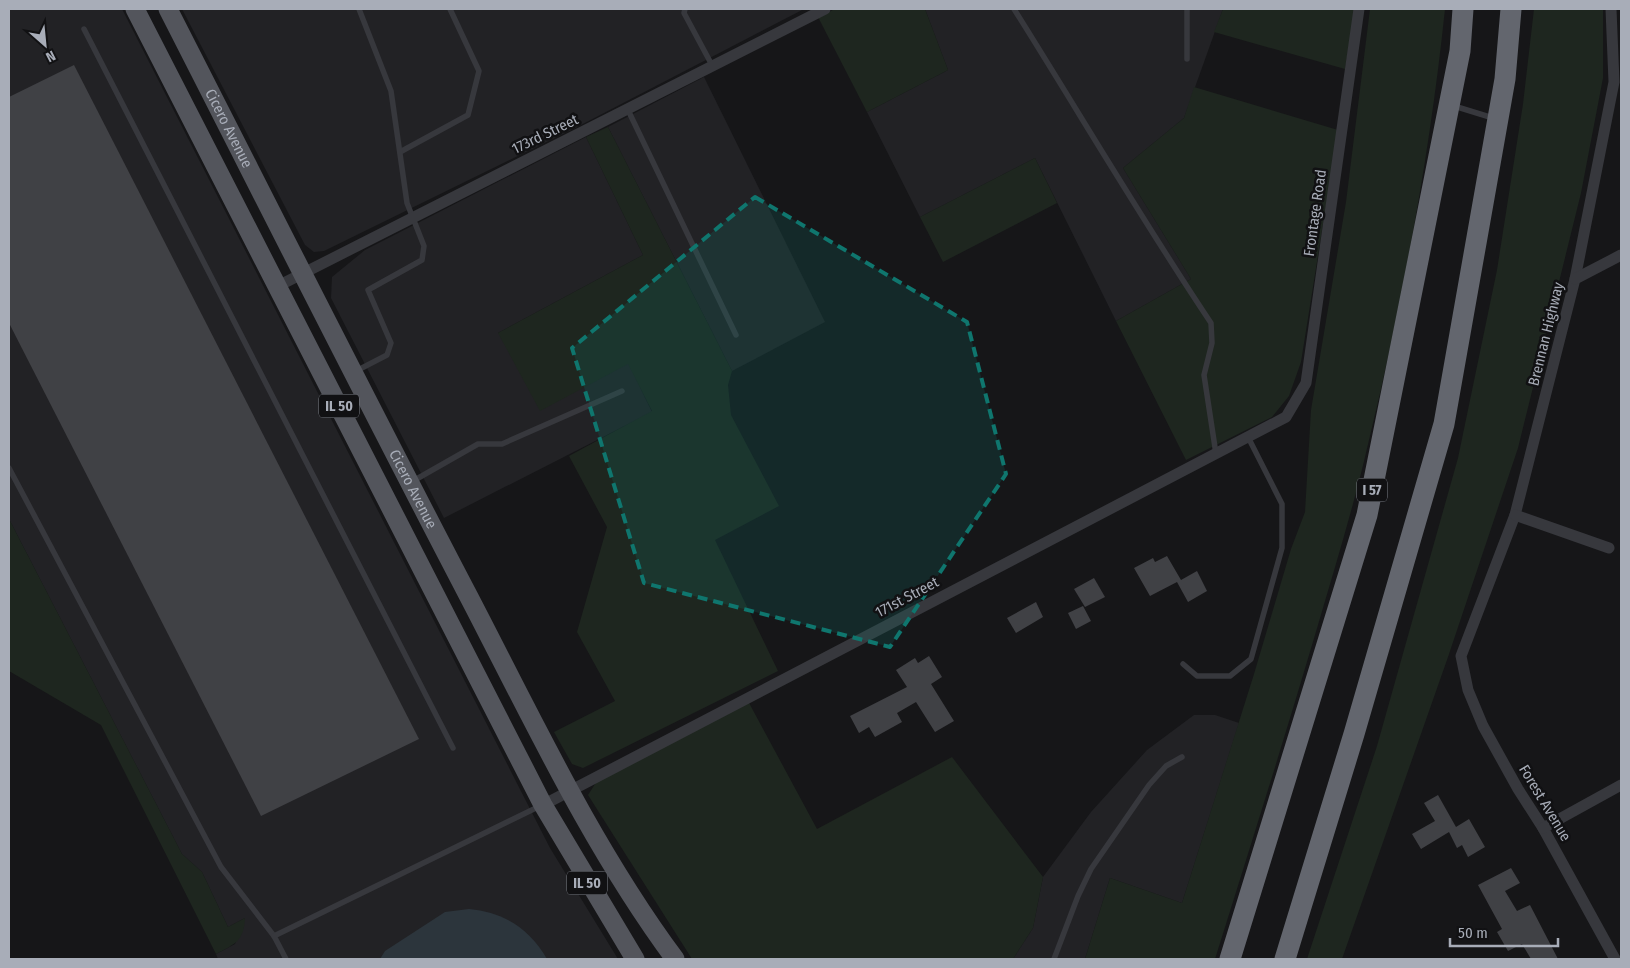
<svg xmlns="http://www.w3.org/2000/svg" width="1630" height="968" font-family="'Fira Sans Condensed',sans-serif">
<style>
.built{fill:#222225}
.green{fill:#1e261f}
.water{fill:#2c353c}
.building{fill:#404145}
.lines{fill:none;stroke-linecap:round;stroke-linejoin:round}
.service{stroke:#37383d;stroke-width:5.5}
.minor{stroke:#37383d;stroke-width:11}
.primary{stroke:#53555c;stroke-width:19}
.motorway{stroke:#63666e;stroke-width:21}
.marked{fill:#0f766e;fill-opacity:0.2;stroke:#0f766e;stroke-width:4;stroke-dasharray:10 6;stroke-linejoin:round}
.labels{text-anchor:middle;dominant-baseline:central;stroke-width:5;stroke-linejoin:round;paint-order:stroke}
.shield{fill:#111113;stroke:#7b7e86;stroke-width:1}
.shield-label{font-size:14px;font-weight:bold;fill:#a8adb8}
.street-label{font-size:15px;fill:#a8adb8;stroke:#111113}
</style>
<rect width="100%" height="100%" fill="#161618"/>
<!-- built -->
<g class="built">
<polygon points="9,9 122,9 550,848 618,959 218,959 216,954 235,944 245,918 228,927 202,872 182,854 9,519"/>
<polygon points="182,9 804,9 577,127 324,251 314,252 305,245"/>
<polygon points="925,9 1223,9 1184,118 1123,168 1191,279 1116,321 1035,158 920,217 867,112 948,70"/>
<polygon points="704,77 825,322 732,371 608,127"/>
<polygon points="586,137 643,255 498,333 629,364 652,412 444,518 331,298 332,277 365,250"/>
<polygon points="1194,715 1215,715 1239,723 1182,903 1110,878 1085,959 1013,959 1033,928 1043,877 1091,812 1147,750"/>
</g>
<!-- green -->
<g class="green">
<polygon points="835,9 925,9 948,70 867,112 818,17"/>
<polygon points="1223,9 1355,9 1345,69 1214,32"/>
<path d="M1370,9H1445C1430,153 1403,299 1369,440C1354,506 1334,570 1315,635C1283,743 1249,851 1215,959H1085L1110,878L1182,903L1254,674L1291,549L1305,512L1311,410L1346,202Z"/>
<polygon points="1534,9 1603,9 1603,78 1581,193 1518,448 1448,657 1342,959 1307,959 1377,746 1458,458 1497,270 1523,104"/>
<polygon points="1194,87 1338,130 1301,362 1289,396 1272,417 1186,460 1116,321 1191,279 1123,168 1184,118"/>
<polygon points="608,127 732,371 728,385 731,415 779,506 715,540 778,671 583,768 572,764 554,732 615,701 577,632 607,527 569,456 652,411 628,364 540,411 498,333 643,255 586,137"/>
<polygon points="1035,158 1057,203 943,262 920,217"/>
<path d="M9,519L182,854L202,872L228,927L245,918C244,941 235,944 216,954L101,725L9,671Z"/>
<polygon points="748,701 817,829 952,757 1043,877 1033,928 1013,959 692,959 588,795 597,781"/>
</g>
<!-- water -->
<path class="water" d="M469,909C503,912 529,928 547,959H380L385,951L445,912Z"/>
<!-- building -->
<g class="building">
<polygon points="74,65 419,739 261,816 9,323 9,97"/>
<polygon points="1167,556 1181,580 1197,571 1207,591 1188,602 1177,582 1150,596 1134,568 1153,558 1155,562"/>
<polygon points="1094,578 1105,597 1085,607 1074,589"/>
<polygon points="1036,602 1043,617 1016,633 1007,618"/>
<polygon points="1083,606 1091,621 1076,629 1068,613"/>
<polygon points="929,656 942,677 931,684 954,721 935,732 916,702 897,713 902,722 875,737 869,727 859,733 850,716 907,687 896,670 915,658 918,663"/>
<polygon points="1438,795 1456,827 1469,819 1485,847 1468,857 1462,845 1457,848 1449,832 1421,849 1412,834 1435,821 1424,803"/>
<polygon points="1511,868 1520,883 1505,891 1517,911 1530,905 1558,959 1531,959 1522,944 1508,951 1497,932 1502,929 1478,885"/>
</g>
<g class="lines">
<!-- service -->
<g class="service">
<polyline points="685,9 684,13 713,67"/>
<path d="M1014,9C1080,114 1142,220 1211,323L1212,343L1204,375L1216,454"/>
<polyline points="84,29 453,748"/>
<polyline points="1187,59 1187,9"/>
<polyline points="1454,106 1493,118"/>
<polyline points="628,110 736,335"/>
<polyline points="400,152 468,115 479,71 450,9"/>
<polyline points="356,371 387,355 391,343 368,290 422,260 424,246 407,203 391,91 359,9"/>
<polyline points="9,468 221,867 274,936"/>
<polyline points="413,481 478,444 502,444 622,391"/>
<polyline points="1183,664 1197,676 1230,676 1251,659 1282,548 1282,504 1248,437"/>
<polyline points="286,959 274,936 540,806"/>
<polyline points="1054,959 1078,896 1091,869 1149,785 1166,766 1182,757"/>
</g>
<!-- minor -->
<g class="minor">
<polyline points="1611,9 1614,82 1575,279 1515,515 1461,656 1468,690 1483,726 1518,789 1543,828 1615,959"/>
<polyline points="1575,279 1621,255"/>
<polyline points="278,286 825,9"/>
<polyline points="1515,515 1609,548"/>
<polyline points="543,805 1286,417 1306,383 1359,9"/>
<polyline points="1543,828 1621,785"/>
</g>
<!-- primary -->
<g class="primary">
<polyline points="135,9 543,805 635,959"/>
<path id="s1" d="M168,9C268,205 367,402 469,597C533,720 592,847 675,959"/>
</g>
<!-- motorway -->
<g class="motorway">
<polyline points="1230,959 1367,515 1460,51 1463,9"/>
<polyline points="1285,959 1354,734 1444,424 1505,79 1511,9"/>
</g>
</g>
<!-- marked area -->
<path class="marked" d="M755,197L967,322L1006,474L890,647L644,583L572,348Z"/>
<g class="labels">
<!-- shield labels -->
<g class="shield">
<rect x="319" y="394.5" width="40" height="23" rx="4"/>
<rect x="1357" y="478.5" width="30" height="23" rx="4"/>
<rect x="567" y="871.5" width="40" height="23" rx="4"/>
</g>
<g class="shield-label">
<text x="339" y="406">IL 50</text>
<text x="1372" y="490">I 57</text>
<text x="587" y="883">IL 50</text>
</g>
<!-- street labels -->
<g class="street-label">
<text stroke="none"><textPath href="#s1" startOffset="134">Cicero Avenue</textPath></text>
<text transform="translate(545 134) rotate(-26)">173rd Street</text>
<text transform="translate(1315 213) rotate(-82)">Frontage Road</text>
<text transform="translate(1546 334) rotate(-76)">Brennan Highway</text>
<text stroke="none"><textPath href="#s1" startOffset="539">Cicero Avenue</textPath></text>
<text transform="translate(907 597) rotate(-28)">171st Street</text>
<text transform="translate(1545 803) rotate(59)">Forest Avenue</text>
</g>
</g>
<!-- border -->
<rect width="1630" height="968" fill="none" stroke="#a8adb8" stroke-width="20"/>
<!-- north arrow -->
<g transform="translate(45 45) rotate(153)" stroke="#111113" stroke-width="4" paint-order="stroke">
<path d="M0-4L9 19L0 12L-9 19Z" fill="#a8adb8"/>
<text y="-8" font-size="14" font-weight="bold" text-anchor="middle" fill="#a8adb8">N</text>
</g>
<!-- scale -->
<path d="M1450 938v8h108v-8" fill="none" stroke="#a8adb8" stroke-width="2.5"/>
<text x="1458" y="938" font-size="15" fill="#a8adb8" stroke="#111113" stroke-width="4" paint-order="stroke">50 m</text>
</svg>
